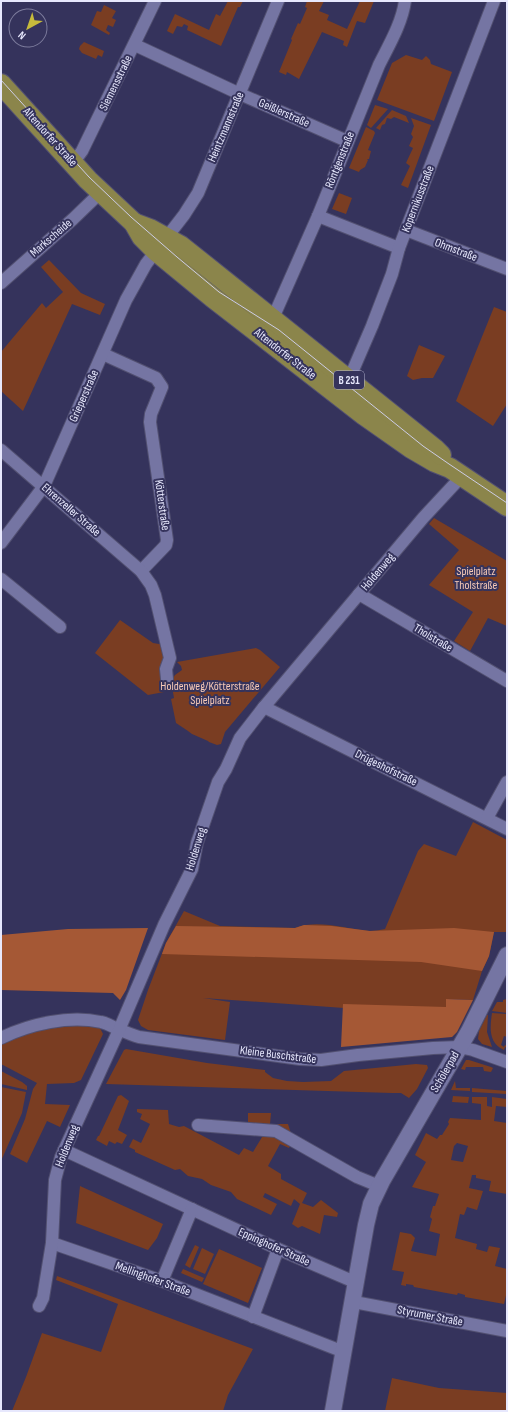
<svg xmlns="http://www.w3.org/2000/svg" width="508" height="1412" font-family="'Sofia Sans Condensed',sans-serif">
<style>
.green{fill:#7a3d22;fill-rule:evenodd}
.forest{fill:#a55835}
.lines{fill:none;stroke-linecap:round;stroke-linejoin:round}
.minor-casing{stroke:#525071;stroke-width:14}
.tertiary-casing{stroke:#525071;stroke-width:18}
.primary-casing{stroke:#525071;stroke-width:22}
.minor{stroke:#7575a3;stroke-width:12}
.tertiary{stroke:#7575a3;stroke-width:16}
.primary{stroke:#8b854b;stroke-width:20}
.tram{stroke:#cdcde5;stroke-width:1}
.labels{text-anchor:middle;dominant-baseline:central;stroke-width:4;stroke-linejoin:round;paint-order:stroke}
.shield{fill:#35335c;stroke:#b2b2cd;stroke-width:1}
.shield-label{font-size:11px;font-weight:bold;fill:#e7e8fd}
.street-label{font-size:12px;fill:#e7e8fd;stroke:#35335c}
.park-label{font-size:12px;fill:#f6c9b6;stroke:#35335c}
</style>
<rect width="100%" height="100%" fill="#35335c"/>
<!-- green -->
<g class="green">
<polygon points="228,1 243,1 240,7 238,7 221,46 187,30 188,26 184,24 182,27 177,26 173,34 167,31 175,14 209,30 216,14 220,16"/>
<polygon points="307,1 324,1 319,11 329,15 327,20 347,29 360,1 374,1 365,23 357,21 347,47 343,45 344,41 322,32 299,79 287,72 286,75 279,72 292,40 291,39 298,23 300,24 307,8 305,7"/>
<polygon points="104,5 116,11 112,18 116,20 113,27 108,25 106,30 110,33 109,35 91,25 97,11 101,12"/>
<polygon points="84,42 104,51 102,57 98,55 96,59 82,53 79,49 80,46"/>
<polygon points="406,55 422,60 426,56 430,60 431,64 452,72 434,121 377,100 392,63"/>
<polygon points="375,105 388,109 371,128 367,125"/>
<polygon points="392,110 406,116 409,123 394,117 391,119 387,118 385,124 382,125 380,130 376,128"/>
<polygon points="411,118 431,125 408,188 401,185 410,166 406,163 413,148 409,146 413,137 411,134 414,126"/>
<polygon points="366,127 374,131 375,133 368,150 371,151 369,159 367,159 368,160 365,167 360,170 359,172 349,168"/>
<polygon points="339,193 352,198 346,214 332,209"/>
<polygon points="49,260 81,293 105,304 100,315 72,304 23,411 1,391 1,352 42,303 46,308 63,292 41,267"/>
<polygon points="494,307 507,312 507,404 493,426 456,401"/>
<polygon points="419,345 445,356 433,378 422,378 413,380 407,376"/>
<polygon points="434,518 507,561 507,626 488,618 470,651 454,641 473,612 429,585 459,550 429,524"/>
<polygon points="120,620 153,643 165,645 166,688 164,692 148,695 95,653"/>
<polygon points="256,648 260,650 280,667 225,732 221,744 217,745 209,742 208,741 192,734 188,731 176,723 171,699 174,698 171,681 175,675 182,670 181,666 177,662"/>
<path d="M473,822L507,840V932H494L489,956L482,971L473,1000L447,999V1008H344L203,998L230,1002L225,1040L148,1030L141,1026L138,1020L148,990L166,943L184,911L220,926L295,928C318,919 345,929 369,931C374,931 380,930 385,929L418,851L424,844L456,856Z"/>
<polygon points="507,999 507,1013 492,1011 497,1002 503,1002 503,1000"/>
<path d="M492,1013L507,1014V1037L504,1036L501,1045L504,1047L505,1045L507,1046V1048L505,1047L504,1050C488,1043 490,1027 492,1013Z"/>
<polygon points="487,1015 488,1015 487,1032 492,1047 482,1044 478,1039 479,1031"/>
<path d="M90,1025L100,1028L103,1034L81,1080L74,1083L47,1084L45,1104L70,1105L60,1127L47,1121L27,1163L10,1154L25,1119L33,1089L37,1083L1,1064V1045C29,1030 59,1026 90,1025Z"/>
<polygon points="126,1049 207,1063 265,1070 265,1072 273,1078 287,1081 303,1082 331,1081 344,1071 416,1064 427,1065 428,1068 417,1089 409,1098 401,1093 392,1093 106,1084 124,1050"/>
<polygon points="466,1060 469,1060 491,1067 493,1068 491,1072 484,1071 483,1067 466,1067 465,1070 461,1069"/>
<polygon points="1,1071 22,1082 27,1086 27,1090 1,1084"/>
<polygon points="455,1081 456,1088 470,1088 470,1091 451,1090"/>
<polygon points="1,1087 26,1092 22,1113 1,1161"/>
<polygon points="472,1088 507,1091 506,1094 472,1092"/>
<polygon points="121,1095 129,1101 118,1130 127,1135 122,1144 117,1142 115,1144 109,1141 107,1146 96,1140 98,1136 99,1136 118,1096"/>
<polygon points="453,1096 469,1097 468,1103 452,1102"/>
<path d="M472,1097H487V1106L492,1107V1097L507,1099V1107L496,1106L494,1121L507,1123V1194L489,1191L491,1181L476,1178V1175H472L469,1188L483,1191L477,1210L467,1207L464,1215L460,1214L455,1238L477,1244L476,1249L487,1252L489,1246L500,1248L495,1266L507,1269V1291L504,1304L465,1297V1295L458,1293L457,1295L414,1287L413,1285L406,1284V1286L401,1285L404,1272L392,1270L400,1232L411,1234L415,1238L411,1251L436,1256L440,1234L429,1231L432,1219L430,1217L433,1206H435L439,1194L412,1187L426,1162L415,1155L426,1133L437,1139L440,1135H442L449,1124L448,1122L450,1118L481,1120V1104L472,1103ZM457,1143L468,1146L463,1162L451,1160L454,1146Z"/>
<polygon points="137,1109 168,1110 169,1124 179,1127 184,1126 239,1155 244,1148 253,1152 267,1129 248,1127 248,1113 271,1113 270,1124 288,1124 293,1140 289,1148 280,1144 268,1166 281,1174 281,1179 307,1193 302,1203 313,1207 321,1200 338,1213 337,1217 324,1215 320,1234 302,1226 298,1228 292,1224 300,1204 294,1199 291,1206 265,1193 263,1197 277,1204 271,1215 237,1199 231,1192 211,1185 202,1179 188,1176 180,1169 175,1170 135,1152 135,1150 129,1147 133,1139 141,1143 150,1124 140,1119 142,1114 137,1112"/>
<polygon points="80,1186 163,1224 157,1238 148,1250 76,1223"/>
<polygon points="195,1245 199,1247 190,1268 185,1265"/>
<polygon points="202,1248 214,1254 205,1274 193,1269"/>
<polygon points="219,1249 262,1268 248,1303 203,1284"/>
<polygon points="183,1269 204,1278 202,1282 181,1273"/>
<polygon points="57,1276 253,1349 228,1395 223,1411 12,1411 26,1377 42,1333 101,1352 118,1304 56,1280"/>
<polygon points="392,1378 439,1388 507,1393 507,1411 385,1411"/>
</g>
<!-- forest -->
<g class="forest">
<polygon points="304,925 332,926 370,931 454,928 494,932 489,956 482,971 421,962 162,954 166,943 176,926 295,928"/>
<polygon points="148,928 126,990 120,1000 113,993 1,990 1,935 68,929"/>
<polygon points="446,999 473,1000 457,1032 452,1037 341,1047 343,1004 446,1007"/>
</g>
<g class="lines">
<!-- minor casing -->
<g class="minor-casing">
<g id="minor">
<polyline points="135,45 240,94 347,141"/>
<polyline points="73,163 82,151 155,1"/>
<polyline points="318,216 399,248"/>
<polyline points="406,230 507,269"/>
<polyline points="1,283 73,219 101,192"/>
<path d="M273,318L318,216L379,65C389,45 402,23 405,1"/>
<polyline points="103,354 156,378 162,387 151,414 150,422 167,540 166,545 141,571"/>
<polyline points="347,384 372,326 392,274 399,248 494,1"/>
<polyline points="1,450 141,571 151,585 155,595 170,658 166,669 167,679"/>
<polyline points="1,543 44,486 126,300 146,264 184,215 198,193 278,1"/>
<polyline points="1,579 60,627"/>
<polyline points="359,594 507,681"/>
<polyline points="264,707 507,829"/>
<polyline points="487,818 507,782"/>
<path d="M1,1038C30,1024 69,1015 101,1022C107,1023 113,1027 118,1029C125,1032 132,1035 139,1037L300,1059L321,1060L358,1055L433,1048L459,1047L473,1050L507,1062"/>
<polyline points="198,1125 276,1131 357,1177 379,1186"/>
<polyline points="64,1150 278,1249 357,1283"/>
<polyline points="52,1243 162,1281 344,1352"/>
<polyline points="162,1281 192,1209"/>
<polyline points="354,1302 507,1331"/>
<polyline points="39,1306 43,1298 52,1243 55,1180 61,1157 119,1030 164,925 192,869 197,843 218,782 226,769 240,738 264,707 423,518 462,476"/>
<polyline points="253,1317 278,1249"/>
</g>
</g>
<!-- tertiary casing -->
<g class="tertiary-casing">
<polyline id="tertiary" points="333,1411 366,1225 371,1204 382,1181 469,1031 507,955"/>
</g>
<!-- primary casing -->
<g class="primary-casing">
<g id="primary">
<polyline points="1,84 88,180 134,223 142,237 156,251 212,297 364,415 411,448 435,462 450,468 507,506"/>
<polyline points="134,223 150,229 181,246 435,449 441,455"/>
</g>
</g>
<!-- minor -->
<use href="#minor" class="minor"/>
<!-- tertiary -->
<use href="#tertiary" class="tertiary"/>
<!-- primary -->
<use href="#primary" class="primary"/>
<!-- tram -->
<polyline class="tram" points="1,80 89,177 131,217 177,257 219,292 279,330 423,446 449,464 507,503"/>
</g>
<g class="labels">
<!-- shield labels -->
<rect class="shield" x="334" y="371" width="30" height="18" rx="3"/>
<g class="shield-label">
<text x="349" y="380">B 231</text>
</g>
<!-- street labels -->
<g class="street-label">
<text transform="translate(116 83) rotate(-64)">Siemensstraße</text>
<text transform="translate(284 113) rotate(24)">Geißlerstraße</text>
<text transform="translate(226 127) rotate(-67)">Heintzmannstraße</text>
<text transform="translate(50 137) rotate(48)">Altendorfer Straße</text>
<text transform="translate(340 160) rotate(-68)">Röntgenstraße</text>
<text transform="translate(418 199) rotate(-69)">Kopernikusstraße</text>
<text transform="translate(51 238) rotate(-41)">Markscheide</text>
<text transform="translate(456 250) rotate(21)">Ohmstraße</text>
<text transform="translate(285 354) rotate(38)">Altendorfer Straße</text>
<text transform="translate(84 396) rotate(-66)">Grieperstraße</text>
<text transform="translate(162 505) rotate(82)">Kötterstraße</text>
<text transform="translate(71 510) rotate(41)">Ehrenzeller Straße</text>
<text transform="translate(378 572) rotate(-50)">Holdenweg</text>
<text transform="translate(433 638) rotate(31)">Tholstraße</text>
<text transform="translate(386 768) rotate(26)">Drügeshofstraße</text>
<text transform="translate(196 849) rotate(-73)">Holdenweg</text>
<text transform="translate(278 1055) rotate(7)">Kleine Buschstraße</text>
<text transform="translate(445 1072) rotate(-60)">Schölerpad</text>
<text transform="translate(67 1146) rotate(-68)">Holdenweg</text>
<text transform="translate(274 1247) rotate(24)">Eppinghofer Straße</text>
<text transform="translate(153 1279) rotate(20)">Mellinghofer Straße</text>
<text transform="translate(430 1316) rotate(11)">Styrumer Straße</text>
</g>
<!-- park labels -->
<g class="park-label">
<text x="476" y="571">Spielplatz<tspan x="476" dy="14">Tholstraße</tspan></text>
<text x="210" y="686">Holdenweg/Kötterstraße<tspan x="210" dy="14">Spielplatz</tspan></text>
</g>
</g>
<!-- border -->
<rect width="508" height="1412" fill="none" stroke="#e7e8fd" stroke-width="4"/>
<!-- north arrow -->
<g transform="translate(28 28) rotate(220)"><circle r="19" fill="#35335c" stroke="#7c7b9c"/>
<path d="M0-3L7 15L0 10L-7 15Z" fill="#c7bb3c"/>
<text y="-6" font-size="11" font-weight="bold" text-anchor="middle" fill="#e7e8fd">N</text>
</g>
</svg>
